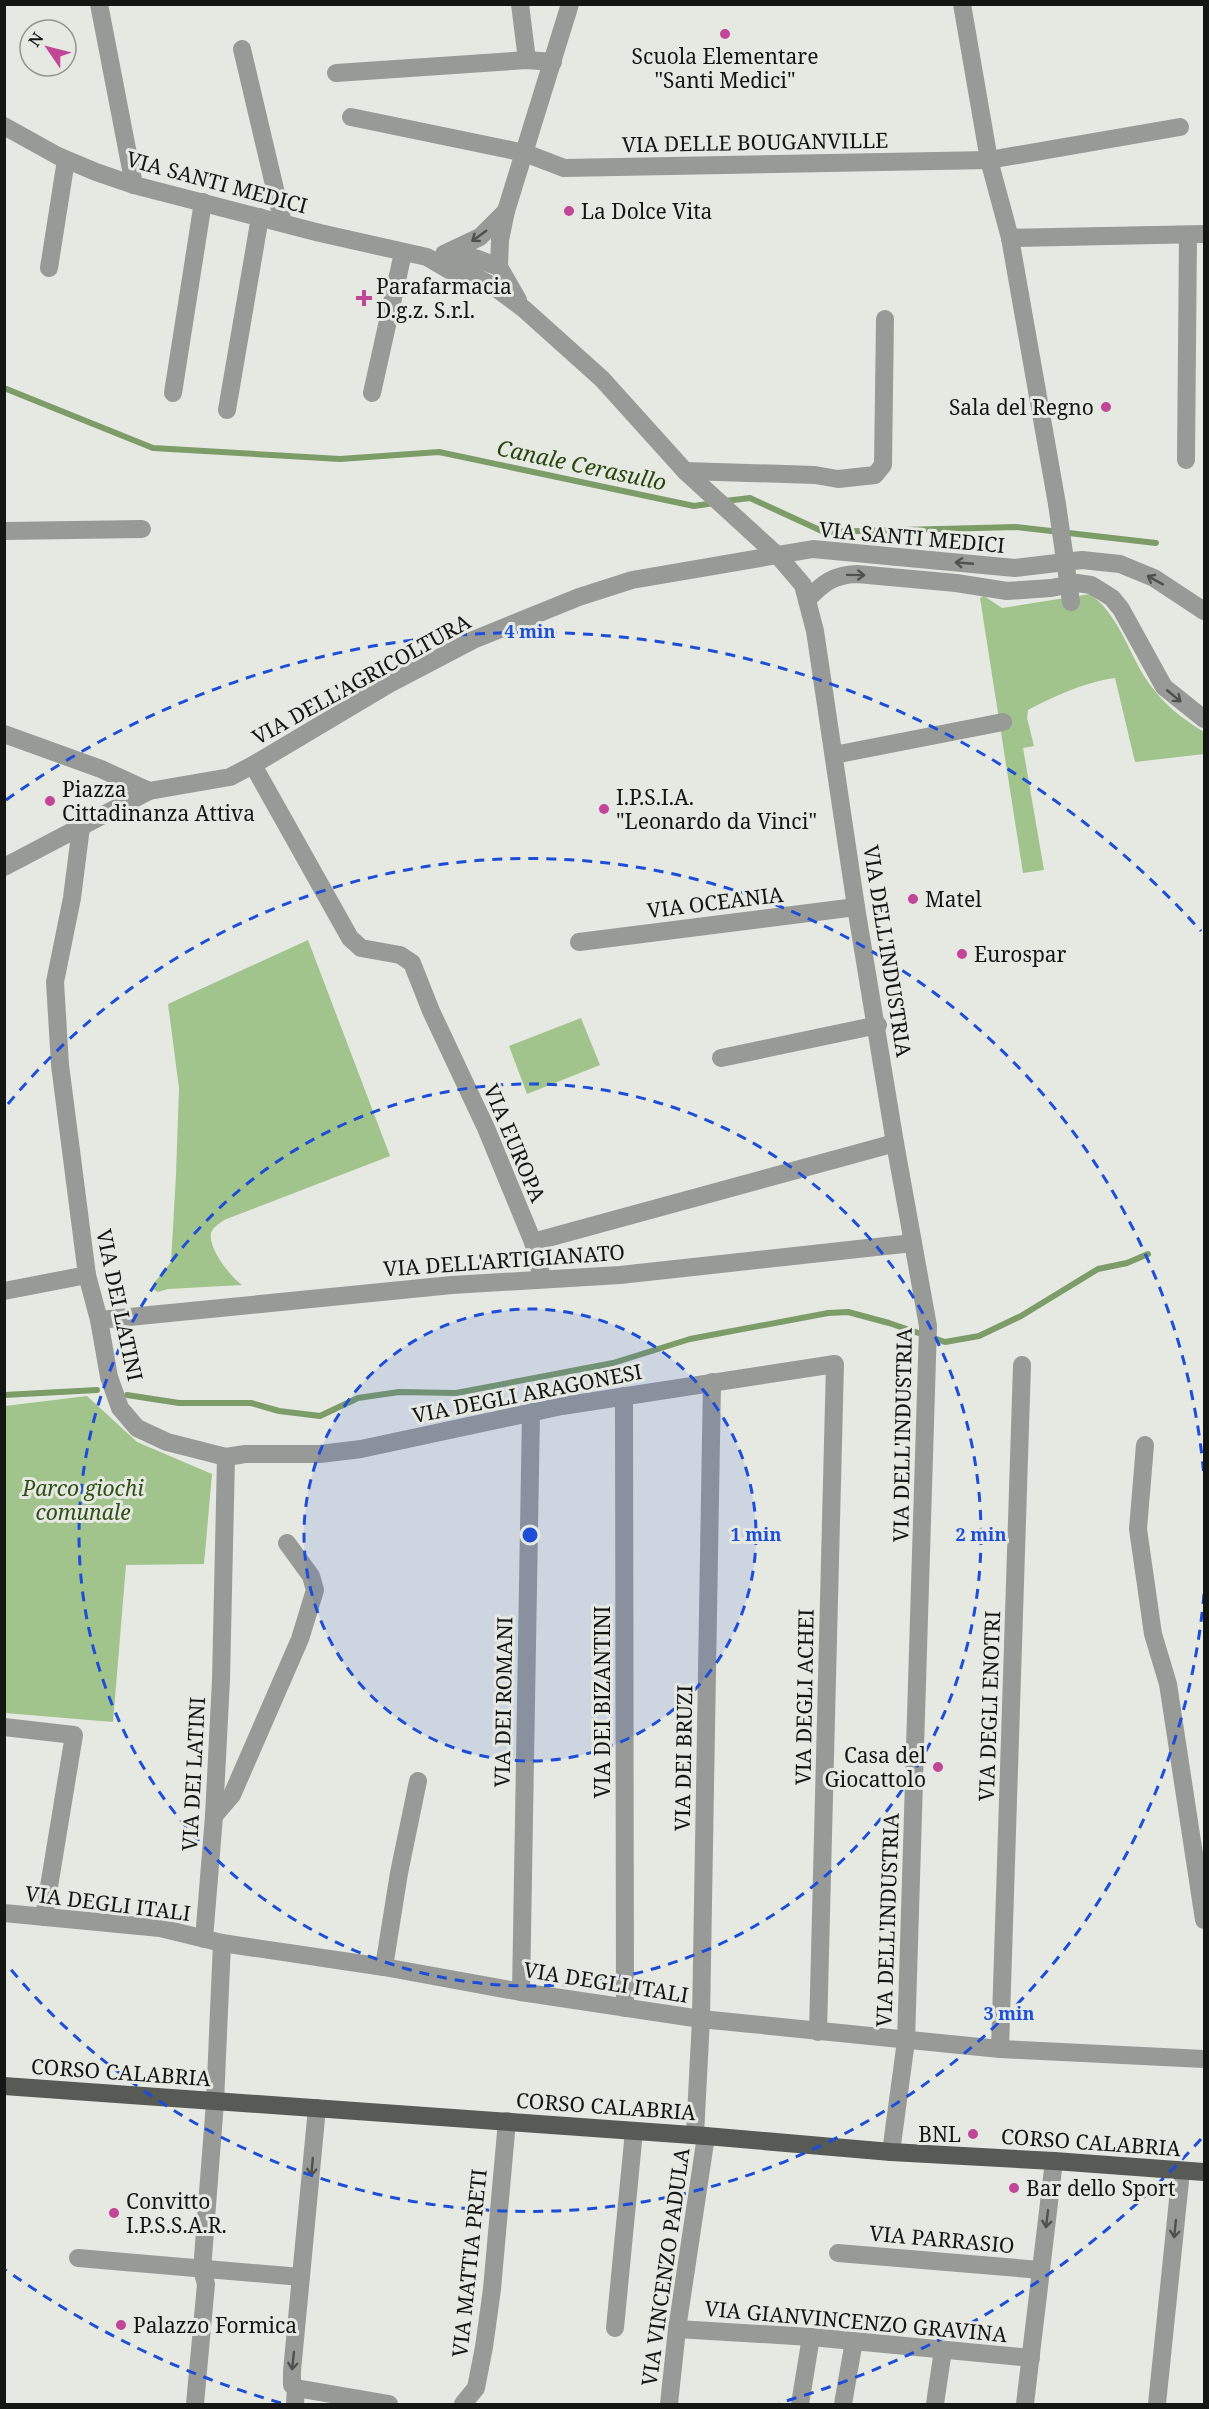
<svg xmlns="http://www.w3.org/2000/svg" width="1209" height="2409" font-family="'Noto Serif',serif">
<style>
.green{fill:#a1c38c}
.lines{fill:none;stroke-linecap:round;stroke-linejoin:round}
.stream{stroke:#7d9d68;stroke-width:6}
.minor{stroke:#989a97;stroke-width:18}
.major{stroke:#575a55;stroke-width:18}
.minor-bridge{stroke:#989a97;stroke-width:18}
.oneway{stroke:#4f514e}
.ring{fill:none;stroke:#1d4ed8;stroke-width:3;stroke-dasharray:10 8}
.poi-dot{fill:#c14697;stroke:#e5e9e2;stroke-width:2}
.labels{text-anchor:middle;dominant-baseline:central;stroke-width:6;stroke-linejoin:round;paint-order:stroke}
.poi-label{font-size:21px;fill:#141613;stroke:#e5e9e2;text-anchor:start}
.street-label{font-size:21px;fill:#141613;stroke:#e5e9e2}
.park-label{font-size:21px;font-style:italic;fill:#304f16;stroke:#e5e9e2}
.water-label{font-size:22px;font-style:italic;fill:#27460b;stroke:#e5e9e2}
.centre{fill:#1d4ed8;stroke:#e5e9e2;stroke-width:3}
.ring-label{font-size:18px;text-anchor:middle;font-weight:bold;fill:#1d4ed8;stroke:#e5e9e2;stroke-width:6;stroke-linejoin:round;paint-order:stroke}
</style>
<rect width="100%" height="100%" fill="#e5e9e2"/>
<!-- green -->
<g class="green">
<path d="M1090,594C1118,614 1128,651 1146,679C1161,702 1181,718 1204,732V754L1135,762L1115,678C1088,681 1052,697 1028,710L1027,718L1034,746L1023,748L1044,870L1023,873L980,598L984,596L1002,608Z"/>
<path d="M308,940L390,1156L224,1220C219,1224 213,1227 211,1233C208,1249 231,1277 242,1285L168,1289L158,1292L153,1289L154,1283L171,1262L176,1175L179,1088L168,1004Z"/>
<polygon points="581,1018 600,1065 527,1094 509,1046"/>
<polygon points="87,1396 137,1442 212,1474 204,1564 126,1565 113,1722 5,1713 5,1406"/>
</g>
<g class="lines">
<!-- stream -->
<g class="stream">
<polyline points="4,388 153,448 340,459 439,452 694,506 715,503"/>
<polyline points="725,501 750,498 824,532 1016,527 1156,543"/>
<polyline points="4,1395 97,1390"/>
<polyline points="127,1395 179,1403 251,1403 279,1411 320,1416 358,1398 399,1392 456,1393 613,1363 690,1339 828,1313 848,1312 889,1323 945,1342 979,1336 1021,1316 1098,1269 1127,1263 1148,1254"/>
</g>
<!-- minor -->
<g class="minor">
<polyline points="99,4 134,185"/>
<polyline points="520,4 527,60"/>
<polyline points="962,4 989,160 1010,238 1057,504"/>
<polyline points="242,49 283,223"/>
<polyline points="336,73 527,60 553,62"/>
<polyline points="351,117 525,153 564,168 989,160 1180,127"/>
<polyline points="4,126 58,156 96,172 134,185 320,233 427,257 449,270 470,274 493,286 524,309 602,379 685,471 779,557 803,585 815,631 856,907 895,1143 928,1326 906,2041 891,2152"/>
<polyline points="1010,238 1204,234"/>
<polyline points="447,253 475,258 499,267 518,300"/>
<polyline points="444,254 480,237 506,211"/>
<polyline points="499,267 500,240 506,211 570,4"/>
<polyline points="49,268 66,160"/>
<polyline points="173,393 203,202"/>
<polyline points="372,393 403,253"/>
<polyline points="227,410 260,217"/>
<polyline points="1186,460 1188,235"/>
<polyline points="685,471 815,475 838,479 875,475 883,465 885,319"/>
<polyline points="4,531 142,529"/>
<path d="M807,600C823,583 833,575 857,574L956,583L1007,591L1051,588L1077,583L1091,585L1101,591L1112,598L1121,609L1164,687L1204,719"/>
<polyline points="4,734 101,769 149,791 230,777 253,765 389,684 473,640 579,597 632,580 813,549 1015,568 1082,560 1120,564 1154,578 1204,611"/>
<polyline points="834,755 1003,722"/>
<polyline points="253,765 350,938 361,948 400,955 412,963 431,1011 486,1128 533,1242 895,1143"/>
<polyline points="81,827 72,898 55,982 60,1065 87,1275 99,1320 109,1377 120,1408 137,1428 167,1442 226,1457 221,1680 214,1816 204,1939"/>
<polyline points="4,867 149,791"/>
<polyline points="579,942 856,907"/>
<polyline points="721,1058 878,1025"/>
<polyline points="533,1242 542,1278"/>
<polyline points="4,1291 87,1275"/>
<polyline points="99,1320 452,1285 620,1275 913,1243"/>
<polyline points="624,1396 625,2008"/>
<polyline points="1145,1445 1138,1529 1153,1634 1168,1684 1204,1920"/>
<polyline points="226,1457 245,1454 320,1454 361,1449 562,1406 835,1364 818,2032"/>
<polyline points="4,1727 74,1735 44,1917"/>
<polyline points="214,1816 232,1795 300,1639 315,1590 311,1576 287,1543"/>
<polyline points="4,1913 160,1928 222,1943 384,1967 521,1992 701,2019 1000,2049 1204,2059"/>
<polyline points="384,1967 399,1873 418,1781"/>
<polyline points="521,1992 531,1412"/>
<polyline points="1000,2049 1022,1365"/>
<polyline points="695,2135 701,2019 712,1382"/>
<polyline points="838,2253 1041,2270"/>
<polyline points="78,2258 301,2277"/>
<polyline points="615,2328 634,2131"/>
<polyline points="677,2329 811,2337 1031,2358"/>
<polyline points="296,2388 389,2404"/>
<polyline points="195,2404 206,2284 202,2270 215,2102 222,1943"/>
<polyline points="295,2404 296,2388 292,2385 292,2371 317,2108"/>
<polyline points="463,2404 476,2388 484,2347 492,2289 507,2121"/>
<polyline points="669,2404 677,2329 706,2136"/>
<polyline points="800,2404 811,2337"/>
<polyline points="843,2404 854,2341"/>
<polyline points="935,2404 943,2350"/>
<polyline points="1025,2404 1054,2161"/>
<polyline points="1157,2404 1181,2171"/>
</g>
<!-- major -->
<polyline class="major" points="4,2086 706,2136 891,2152 1054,2161 1204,2172"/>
<!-- minor-bridge -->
<polyline class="minor-bridge" points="1057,504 1071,602"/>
</g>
<!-- one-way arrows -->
<defs><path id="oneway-shaft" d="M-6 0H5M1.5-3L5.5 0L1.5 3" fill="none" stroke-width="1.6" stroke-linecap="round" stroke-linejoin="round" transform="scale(1.5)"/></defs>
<g class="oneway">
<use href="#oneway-shaft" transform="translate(479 236) rotate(144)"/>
<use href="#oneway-shaft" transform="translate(964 563) rotate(-175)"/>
<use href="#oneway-shaft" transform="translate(856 575) rotate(1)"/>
<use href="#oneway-shaft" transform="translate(1155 580) rotate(-151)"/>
<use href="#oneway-shaft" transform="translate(1174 696) rotate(40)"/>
<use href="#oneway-shaft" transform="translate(312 2167) rotate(95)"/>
<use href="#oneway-shaft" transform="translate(1047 2219) rotate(97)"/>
<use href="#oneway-shaft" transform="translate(1175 2229) rotate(96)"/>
<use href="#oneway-shaft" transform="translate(293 2361) rotate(96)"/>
</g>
<!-- distance rings -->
<circle cx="530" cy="1535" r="226" fill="#1d4ed8" fill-opacity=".12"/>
<g class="ring">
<circle cx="530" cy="1535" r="226"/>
<circle cx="530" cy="1535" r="451"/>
<path d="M1204 1594A677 677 0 0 1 8 1966M8 1104A677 677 0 0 1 1204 1476"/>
<path d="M1201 2139A903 903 0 0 1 779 2403M281 2403A903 903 0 0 1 6 2270M6 800A903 903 0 0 1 1201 931"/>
</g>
<!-- markers -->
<g class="poi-dot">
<circle cx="725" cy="34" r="6"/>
<circle cx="569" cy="211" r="6"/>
<path d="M361 289h6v6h6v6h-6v6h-6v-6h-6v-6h6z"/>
<circle cx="1106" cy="407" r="6"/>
<circle cx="50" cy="801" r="6"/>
<circle cx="604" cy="809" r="6"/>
<circle cx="913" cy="899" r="6"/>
<circle cx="962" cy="954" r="6"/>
<circle cx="938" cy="1767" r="6"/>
<circle cx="973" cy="2134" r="6"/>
<circle cx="1014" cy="2188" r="6"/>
<circle cx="114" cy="2213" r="6"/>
<circle cx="121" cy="2325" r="6"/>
</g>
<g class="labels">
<!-- poi labels -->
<g class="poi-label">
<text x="725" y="56" text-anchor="middle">Scuola Elementare<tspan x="725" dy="24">"Santi Medici"</tspan></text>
<text x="581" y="211">La Dolce Vita</text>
<text x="376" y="286">Parafarmacia<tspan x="376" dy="24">D.g.z. S.r.l.</tspan></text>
<text x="1094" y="407" text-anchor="end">Sala del Regno</text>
<text x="62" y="789">Piazza<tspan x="62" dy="24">Cittadinanza Attiva</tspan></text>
<text x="616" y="797">I.P.S.I.A.<tspan x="616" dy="24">"Leonardo da Vinci"</tspan></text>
<text x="925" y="899">Matel</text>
<text x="974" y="954">Eurospar</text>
<text x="926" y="1755" text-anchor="end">Casa del<tspan x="926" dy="24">Giocattolo</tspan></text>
<text x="961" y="2134" text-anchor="end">BNL</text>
<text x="1026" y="2188">Bar dello Sport</text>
<text x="126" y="2201">Convitto<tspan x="126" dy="24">I.P.S.S.A.R.</tspan></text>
<text x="133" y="2325">Palazzo Formica</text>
</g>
<!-- street labels -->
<g class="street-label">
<text transform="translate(755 142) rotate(-1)">VIA DELLE BOUGANVILLE</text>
<text transform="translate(217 182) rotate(15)">VIA SANTI MEDICI</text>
<text transform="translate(912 537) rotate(5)">VIA SANTI MEDICI</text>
<text transform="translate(361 679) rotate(-29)">VIA DELL'AGRICOLTURA</text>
<text transform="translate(715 902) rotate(-7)">VIA OCEANIA</text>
<text transform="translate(888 951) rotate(81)">VIA DELL'INDUSTRIA</text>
<text transform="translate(515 1143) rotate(67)">VIA EUROPA</text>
<text transform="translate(504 1260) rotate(-4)">VIA DELL'ARTIGIANATO</text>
<text transform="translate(120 1305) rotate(78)">VIA DEI LATINI</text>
<text transform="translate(527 1393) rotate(-11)">VIA DEGLI ARAGONESI</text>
<text transform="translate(902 1435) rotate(-89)">VIA DELL'INDUSTRIA</text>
<text transform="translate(804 1697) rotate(-89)">VIA DEGLI ACHEI</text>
<text transform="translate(503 1702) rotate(-89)">VIA DEI ROMANI</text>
<text transform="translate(602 1702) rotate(-90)">VIA DEI BIZANTINI</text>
<text transform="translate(989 1706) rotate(-88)">VIA DEGLI ENOTRI</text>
<text transform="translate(683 1758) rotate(-89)">VIA DEI BRUZI</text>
<text transform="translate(193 1774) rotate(-87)">VIA DEI LATINI</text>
<text transform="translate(108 1903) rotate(7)">VIA DEGLI ITALI</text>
<text transform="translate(887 1920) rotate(-88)">VIA DELL'INDUSTRIA</text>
<text transform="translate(606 1982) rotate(9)">VIA DEGLI ITALI</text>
<text transform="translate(121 2072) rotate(4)">CORSO CALABRIA</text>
<text transform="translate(606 2106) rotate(4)">CORSO CALABRIA</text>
<text transform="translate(1091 2142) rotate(4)">CORSO CALABRIA</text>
<text transform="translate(942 2239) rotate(5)">VIA PARRASIO</text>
<text transform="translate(469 2263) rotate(-84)">VIA MATTIA PRETI</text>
<text transform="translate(665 2267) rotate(-82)">VIA VINCENZO PADULA</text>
<text transform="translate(856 2321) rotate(5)">VIA GIANVINCENZO GRAVINA</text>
</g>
<!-- park labels -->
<g class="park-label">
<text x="83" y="1488">Parco giochi<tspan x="83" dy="24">comunale</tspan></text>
</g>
<!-- water labels -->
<g class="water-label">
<text transform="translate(582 464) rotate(12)">Canale Cerasullo</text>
</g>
</g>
<circle cx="530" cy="1535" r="9" class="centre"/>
<g class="ring-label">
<text x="530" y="638">4 min</text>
<text x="756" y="1541">1 min</text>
<text x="981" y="1541">2 min</text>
<text x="1009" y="2020">3 min</text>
</g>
<!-- border -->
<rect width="1209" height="2409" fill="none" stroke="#141613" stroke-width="12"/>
<!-- north arrow -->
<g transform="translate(48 48) rotate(305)"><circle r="28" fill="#e5e9e2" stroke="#91958f" stroke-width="1.5"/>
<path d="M0-4.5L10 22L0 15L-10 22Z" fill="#c14697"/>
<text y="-9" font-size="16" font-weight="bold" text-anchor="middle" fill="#141613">N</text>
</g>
</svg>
